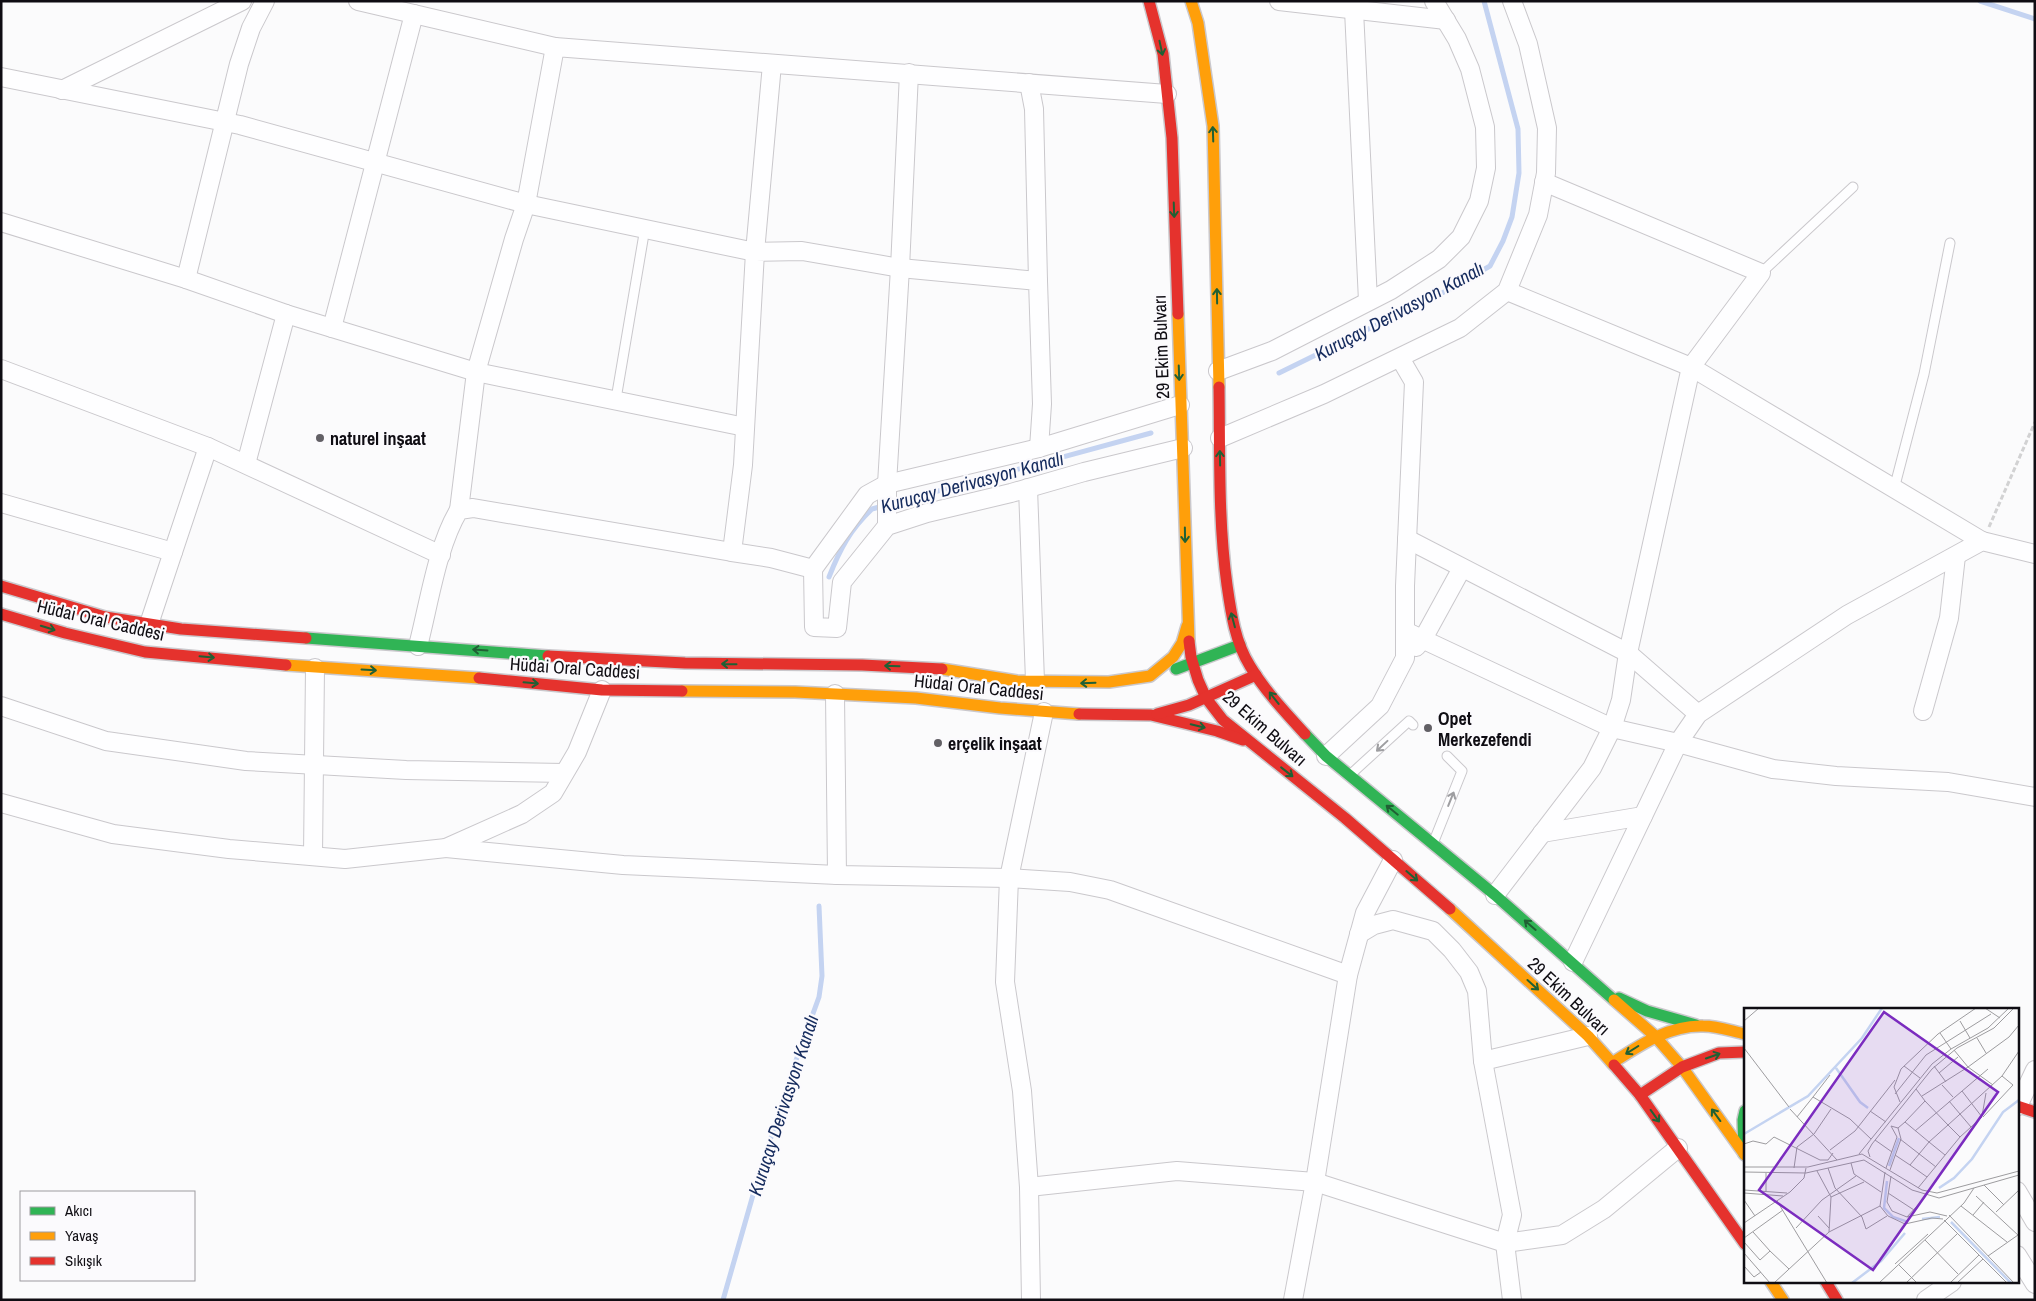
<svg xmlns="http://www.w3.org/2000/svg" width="2036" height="1301" font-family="'Archivo Narrow',sans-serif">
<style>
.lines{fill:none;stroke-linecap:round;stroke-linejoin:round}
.stream{stroke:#c4d3f1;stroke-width:5}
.lane-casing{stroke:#cac8cc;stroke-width:11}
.street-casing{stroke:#cac8cc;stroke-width:20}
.fast-casing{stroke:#cac8cc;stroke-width:14}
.slow-casing{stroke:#cac8cc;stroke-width:14}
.jam-casing{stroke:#cac8cc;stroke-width:14}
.path{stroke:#d2d2d3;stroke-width:3;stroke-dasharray:5 2.5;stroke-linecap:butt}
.lane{stroke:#fefeff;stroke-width:9}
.street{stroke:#fefeff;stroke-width:18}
.fast{stroke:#30b455;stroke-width:11}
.slow{stroke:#ff9f0a;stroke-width:11}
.jam{stroke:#e5322d;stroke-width:11}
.oneway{stroke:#206034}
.oneway2{stroke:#9e9ea1}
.poi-dot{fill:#626065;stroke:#fbfafd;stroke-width:2}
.labels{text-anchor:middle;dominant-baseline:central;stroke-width:4.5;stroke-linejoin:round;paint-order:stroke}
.street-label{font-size:18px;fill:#0f0d13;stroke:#fbfafd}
.poi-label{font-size:18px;font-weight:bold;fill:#0f0d13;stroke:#fbfafd;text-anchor:start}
.water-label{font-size:19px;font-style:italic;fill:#152b5d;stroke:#fbfafd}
.inset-river{fill:none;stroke:#c4d3f1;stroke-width:2.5}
.inset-road{fill:none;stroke:#9d9c9f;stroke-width:1}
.view{fill:#7b2cbf;fill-opacity:0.15;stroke:#7b2cbf;stroke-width:2.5}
.inset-edge{fill:none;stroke:#0f0d13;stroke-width:2.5}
</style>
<rect width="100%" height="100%" fill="#fbfbfc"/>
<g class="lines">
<!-- stream -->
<g class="stream">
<polyline points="1980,1 2035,19"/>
<polyline points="1279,373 1452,288 1490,266 1503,241 1512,217 1519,173 1518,129 1484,1"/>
<path d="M829,577C840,549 850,530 872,509L1151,433"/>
<polyline points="723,1300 757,1181 794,1066 819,997 822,976 819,906"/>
</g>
<!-- lane casing -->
<g class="lane-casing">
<g id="lane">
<polyline points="1761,273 1853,187"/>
<polyline points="616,399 645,228"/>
<polyline points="1894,489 1924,374 1950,243"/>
<polyline points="1351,774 1409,721 1413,725"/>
<polyline points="1434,841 1462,771 1447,756"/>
</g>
</g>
<!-- street casing -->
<g class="street-casing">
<g id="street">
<polyline points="358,1 555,47"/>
<polyline points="1279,1 1446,20"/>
<polyline points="1354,10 1368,301"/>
<polyline points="1,77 240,125 526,204 555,47 1167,94"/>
<polyline points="1029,83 1034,109 1038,281"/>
<polyline points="62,90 242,1"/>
<polyline points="1,222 186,279 286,314 476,372 745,427"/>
<polyline points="186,279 239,64 251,28 265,1"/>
<polyline points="1507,291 1691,367 1982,541"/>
<polyline points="332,328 414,14"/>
<polyline points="1,369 208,447 441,555"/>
<polyline points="1218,371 1272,351 1391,290 1439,259 1461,237 1479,201 1486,168 1485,127 1470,69 1457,39 1434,1"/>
<polyline points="1220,438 1324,394 1460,328 1507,291 1538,215 1546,173 1547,128 1528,44 1512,1"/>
<polyline points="246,464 286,314"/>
<polyline points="1028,488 1035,681"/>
<polyline points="1,503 173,552"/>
<polyline points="459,510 476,372 514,239 526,204 755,252 772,64"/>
<polyline points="887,526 887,484 900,268 909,73"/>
<polyline points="1407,539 1628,653 1698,714"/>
<polyline points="732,552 771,558 813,569 867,495 887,484 1039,448 1180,405"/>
<polyline points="813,569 814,627 837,628 842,582 887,526 927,513 1011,493 1084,472 1183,448"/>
<polyline points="149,624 208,447"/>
<polyline points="1405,631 1612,728 1678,743 1773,769 1836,776 1948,782 2035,797"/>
<path d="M418,646C429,604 437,546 459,510L473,508L732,552L743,465L755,252L802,251L900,268L1038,281L1042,404L1039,448"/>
<polyline points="1416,647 1423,639 1462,568"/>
<polyline points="835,694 837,875"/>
<polyline points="1,706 106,741 246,761 406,770 564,773"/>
<polyline points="1923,711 1949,618 1956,556"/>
<polyline points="1326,756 1380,706 1405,658 1405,586 1414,382 1400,358"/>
<polyline points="1,803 113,834 229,849 345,859 446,848 522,814 553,793 577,752 602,690"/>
<polyline points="1542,833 1643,816"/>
<polyline points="446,848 623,865 837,875 1009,878 1070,882 1110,890 1348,975"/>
<polyline points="313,856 315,668"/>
<polyline points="1495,895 1592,768 1612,728 1621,700 1628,653 1691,367 1761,273 1544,182"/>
<polyline points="1359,934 1374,925 1393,920 1433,931 1452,950 1469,972 1477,991 1483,1061 1512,1215 1505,1243 1512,1300"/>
<polyline points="1573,962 1678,743 1698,714 1847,615 1982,541 2035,554"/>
<polyline points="1483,1061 1588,1036"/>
<polyline points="2018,1106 2035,1070"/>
<polyline points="1029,1187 1177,1171 1315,1182 1505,1243 1562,1235 1604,1209 1678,1148"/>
<polyline points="2017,1191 2035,1222"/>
<polyline points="2017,1255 2035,1284"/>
<polyline points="1031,1300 1029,1187 1022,1091 1005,982 1009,878 1044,712"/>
<polyline points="1293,1300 1315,1182 1348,975 1365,913 1393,860"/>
<polyline points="1926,1300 1952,1282"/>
</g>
</g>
<!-- fast casing -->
<g class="fast-casing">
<g id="fast">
<polyline points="306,638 548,656"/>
<polyline points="1176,669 1240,645"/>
<polyline points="1305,734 1326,756 1495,895 1614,1000"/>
<polyline points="1619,998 1647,1011 1696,1025"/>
<polyline points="1744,1154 1743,1120 1745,1111"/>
</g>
</g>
<!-- slow casing -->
<g class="slow-casing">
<g id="slow">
<polyline points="1191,1 1198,23 1213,126 1219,387"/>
<polyline points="1178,314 1189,641"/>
<polyline points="286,665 479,678"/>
<polyline points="942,669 1017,681 1109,682 1150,676 1173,657 1182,643 1187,626"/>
<polyline points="682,691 795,692 916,698 1000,708 1079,714"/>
<polyline points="1450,909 1588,1036 1614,1065"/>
<polyline points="1614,1000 1655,1036 1682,1067 1745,1155"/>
<path d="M1612,1063C1640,1045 1669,1025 1703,1026C1718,1026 1731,1031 1745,1034"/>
<polyline points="1771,1282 1783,1300"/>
</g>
</g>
<!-- jam casing -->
<g class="jam-casing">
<g id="jam">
<polyline points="1149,1 1163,54 1172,138 1178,314"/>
<path d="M1219,387C1220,453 1218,520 1227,585C1231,613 1235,642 1250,666C1265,691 1286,713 1305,734"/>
<polyline points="1,586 105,617 181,629 306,638"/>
<polyline points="1,614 65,633 145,652 286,665"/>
<polyline points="1189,641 1191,657 1198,680 1206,698 1223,720 1345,818 1450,909"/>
<polyline points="548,656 685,663 862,665 942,669"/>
<polyline points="479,678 602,690 682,691"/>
<polyline points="1079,714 1151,715 1217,731 1243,740"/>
<polyline points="1157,714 1189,705 1256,675"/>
<polyline points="1614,1065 1640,1095 1745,1244"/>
<polyline points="1640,1095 1682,1067 1719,1053 1745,1052"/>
<polyline points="2017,1106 2035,1112"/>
<polyline points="1826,1282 1837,1300"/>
</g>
</g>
<!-- path -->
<polyline class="path" points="1989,527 2035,422"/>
<!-- lane -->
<use href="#lane" class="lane"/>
<!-- street -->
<use href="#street" class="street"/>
<!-- fast -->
<use href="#fast" class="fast"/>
<!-- slow -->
<use href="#slow" class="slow"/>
<!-- jam -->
<use href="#jam" class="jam"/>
</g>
<!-- one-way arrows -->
<defs><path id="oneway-shaft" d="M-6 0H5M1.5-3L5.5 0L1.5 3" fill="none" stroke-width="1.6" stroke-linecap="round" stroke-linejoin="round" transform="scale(1.25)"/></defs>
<g class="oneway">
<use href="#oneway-shaft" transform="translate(1161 48) rotate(78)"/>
<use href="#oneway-shaft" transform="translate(1213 134) rotate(-92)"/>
<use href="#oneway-shaft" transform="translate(1174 210) rotate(88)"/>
<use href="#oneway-shaft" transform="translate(1217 296) rotate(-91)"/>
<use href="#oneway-shaft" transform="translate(1179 373) rotate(88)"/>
<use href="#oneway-shaft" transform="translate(1220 458) rotate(-91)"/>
<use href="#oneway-shaft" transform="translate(1185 535) rotate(89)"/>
<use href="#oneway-shaft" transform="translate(1233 620) rotate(-105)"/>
<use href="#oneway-shaft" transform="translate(48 628) rotate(17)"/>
<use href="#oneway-shaft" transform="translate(480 650) rotate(-176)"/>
<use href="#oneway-shaft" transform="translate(207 657) rotate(5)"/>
<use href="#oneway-shaft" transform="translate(729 664) rotate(-179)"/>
<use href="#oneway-shaft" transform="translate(892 666) rotate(-178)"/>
<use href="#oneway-shaft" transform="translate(369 670) rotate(3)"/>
<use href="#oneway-shaft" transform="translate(531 683) rotate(5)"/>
<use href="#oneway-shaft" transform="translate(1088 683) rotate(178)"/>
<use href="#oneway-shaft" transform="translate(1274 698) rotate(-128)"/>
<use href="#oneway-shaft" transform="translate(1198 726) rotate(14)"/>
<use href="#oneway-shaft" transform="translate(1287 772) rotate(38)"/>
<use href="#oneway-shaft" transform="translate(1392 810) rotate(-141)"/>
<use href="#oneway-shaft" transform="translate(1412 876) rotate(41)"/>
<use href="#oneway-shaft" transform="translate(1530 925) rotate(-139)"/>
<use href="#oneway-shaft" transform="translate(1533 985) rotate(42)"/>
<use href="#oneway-shaft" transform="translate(1632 1050) rotate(148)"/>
<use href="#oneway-shaft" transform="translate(1713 1056) rotate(-19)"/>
<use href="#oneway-shaft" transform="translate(1716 1115) rotate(-126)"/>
<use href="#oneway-shaft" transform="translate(1655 1116) rotate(54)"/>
</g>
<g class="oneway2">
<use href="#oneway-shaft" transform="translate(1382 746) rotate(137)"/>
<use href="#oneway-shaft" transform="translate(1451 799) rotate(-68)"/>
</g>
<!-- markers -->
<g class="poi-dot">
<circle cx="320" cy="438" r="5"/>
<circle cx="1428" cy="728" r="5"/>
<circle cx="938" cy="743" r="5"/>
</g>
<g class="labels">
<!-- street labels -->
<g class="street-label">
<text transform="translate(1161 347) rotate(-92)">29 Ekim Bulvarı</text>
<text transform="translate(101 620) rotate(13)">Hüdai Oral Caddesi</text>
<text transform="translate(575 668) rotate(4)">Hüdai Oral Caddesi</text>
<text transform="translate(979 687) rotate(6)">Hüdai Oral Caddesi</text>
<text transform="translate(1265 728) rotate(41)">29 Ekim Bulvarı</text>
<text transform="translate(1569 996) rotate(43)">29 Ekim Bulvarı</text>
</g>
<!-- poi labels -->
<g class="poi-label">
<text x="330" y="438">naturel inşaat</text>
<text x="1438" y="718">Opet<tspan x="1438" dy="21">Merkezefendi</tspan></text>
<text x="948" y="743">erçelik inşaat</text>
</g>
<!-- water labels -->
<g class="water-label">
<text transform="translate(1399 311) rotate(-28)">Kuruçay Derivasyon Kanalı</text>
<text transform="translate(972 482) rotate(-15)">Kuruçay Derivasyon Kanalı</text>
<text transform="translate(783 1105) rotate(-72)">Kuruçay Derivasyon Kanalı</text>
</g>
</g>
<!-- overview -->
<g transform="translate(1744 1008)">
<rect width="275" height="275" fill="#fbfbfc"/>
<path class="inset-river" d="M92,60L116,94L124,100M0,126L64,88L118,30L138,0M145,158L155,130M143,173L140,200L149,209L164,214M195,180L210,170L228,151L259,104L275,92M178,211L196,209M207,214L267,275M108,275L137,253L161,225"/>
<path class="inset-road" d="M241,0L256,10M0,13L15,0M216,13L226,30M196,25L207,41M233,30L242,45M0,40L45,99M160,58L176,70M190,58L202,74M195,65L214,49M198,77L209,89M249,77L224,59L265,29L275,17M151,86L182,47L247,6M178,88L224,59L210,42M69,89L86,67M181,93L204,117L185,134L201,147M205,93L227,119M156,94L150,79L157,61L194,26L232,0M46,101L93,152M126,103L142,114M238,108L242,85M53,109L69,89L106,111L127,131M239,109L269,77L258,68M171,123L244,61M216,129L238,109L218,83M156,131L192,159M131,132L148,144M0,136L9,133L22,136L30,129L76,152H84L89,145M86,142L111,123L151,72M115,146L188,56L207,41L244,20L265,0M151,147L166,157L185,134L161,114L181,93L172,81M126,149L124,143L128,136L188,61L213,40L250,20L270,0M107,155L110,166L137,184M166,157L183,169M0,159H64L118,146L178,182L193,185L275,163M50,160L53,139L70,126L87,101M84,160L91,180L118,209L122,221L143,208M142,160L153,129L147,118L154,120M146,162L157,131L154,120L161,114M0,164L62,165L120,152L168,182L195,190L275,167M141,164L136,198L144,208L161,216L188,210L199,211M147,168L143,194L148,203L163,209L186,204L203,208M240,177L260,197M174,180L216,129L204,117L258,68L275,43M0,182L43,185M22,183V165M0,185L39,188M144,185L170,202M232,188L275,228M87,189L120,174M0,192L11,208M33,193L83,275M217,198L263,234M252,204L275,182M205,207L270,275M229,207L240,194M74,208L85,220M163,209L182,188M200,212L263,275M0,215L46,184L60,170L62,160M52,220L78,192L112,168M9,224L26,243M85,224L136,198M0,230L39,202M181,232L214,266M0,234L16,252L26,243L45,261M0,245L26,275M244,248L274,227M151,256L184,226M155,257L173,275M0,258L10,269L17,264M30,275L85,224L87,189L73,163M135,275L220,195L230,180M162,275L213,226M206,275L235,247M213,275L239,251"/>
<path class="view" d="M140,4L254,84L129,262L15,182Z"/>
<rect width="275" height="275" class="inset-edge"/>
</g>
<!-- border -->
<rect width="2036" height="1301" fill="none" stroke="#0f0d13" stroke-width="5"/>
<!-- legend -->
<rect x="20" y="1191" width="175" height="90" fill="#fbfafd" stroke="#9d9b9f"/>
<rect x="30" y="1207" width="25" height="8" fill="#30b455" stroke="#9d9b9f"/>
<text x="65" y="1216" font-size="15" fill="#0f0d13">Akıcı</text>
<rect x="30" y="1232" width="25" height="8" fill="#ff9f0a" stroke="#9d9b9f"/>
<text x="65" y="1241" font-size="15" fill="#0f0d13">Yavaş</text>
<rect x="30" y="1257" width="25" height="8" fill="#e5322d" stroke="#9d9b9f"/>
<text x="65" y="1266" font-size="15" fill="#0f0d13">Sıkışık</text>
</svg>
